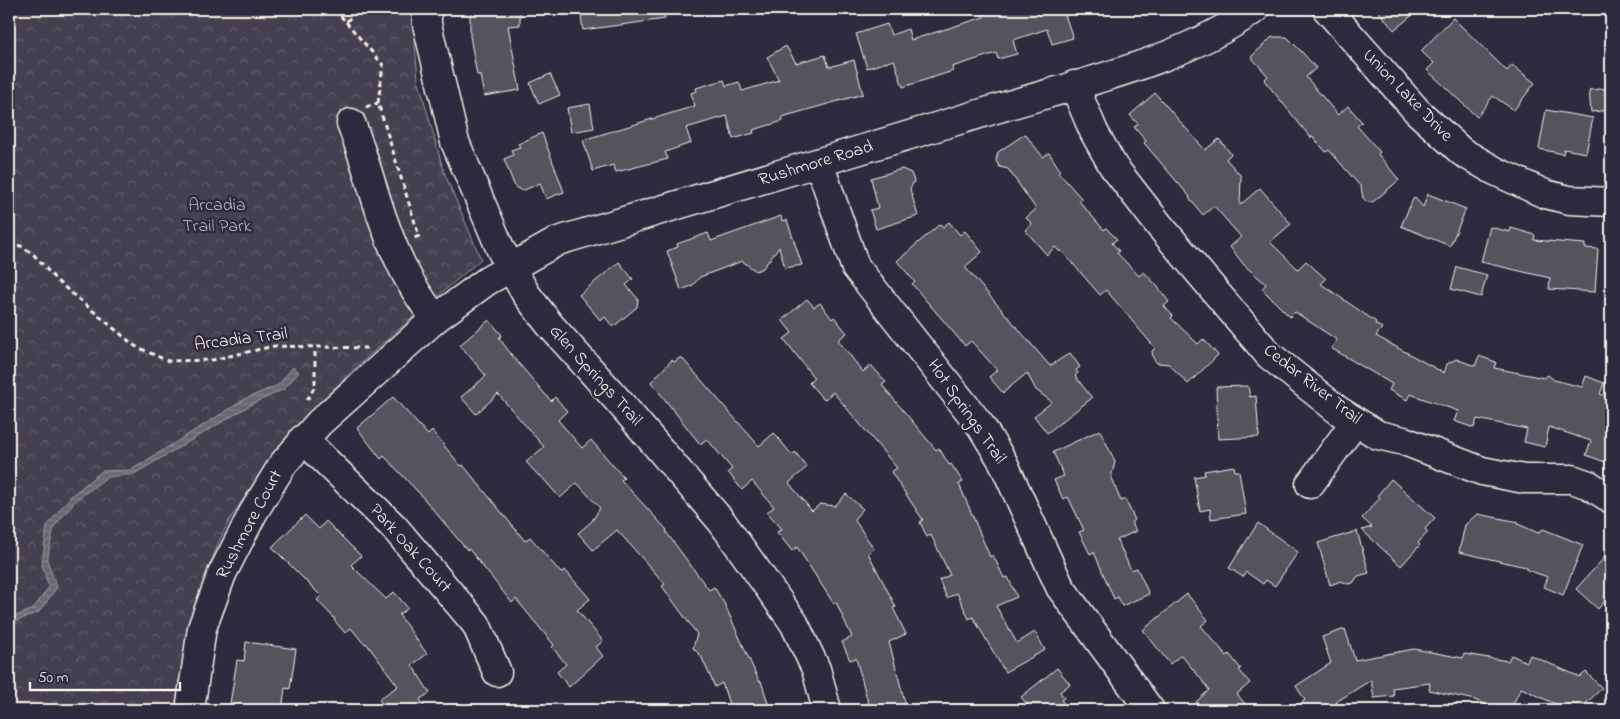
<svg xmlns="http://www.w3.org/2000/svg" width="1620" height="719" font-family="'Indie Flower',sans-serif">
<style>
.park{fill:url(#park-crowns);stroke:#9c989c}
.water{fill:url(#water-rules);stroke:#a19ea0}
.building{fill:#56525f;stroke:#f4f1e8}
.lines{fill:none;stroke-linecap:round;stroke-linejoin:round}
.minor-casing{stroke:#f4f1e8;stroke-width:31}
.path{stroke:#f4f1e8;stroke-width:3;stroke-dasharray:5 4;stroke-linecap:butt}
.minor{stroke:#2f2a3d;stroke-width:28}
.labels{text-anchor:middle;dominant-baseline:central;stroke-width:5;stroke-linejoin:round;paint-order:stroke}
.street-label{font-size:18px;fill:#f4f1e8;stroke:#2f2a3d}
.park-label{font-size:18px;fill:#b7b3b3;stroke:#2f2a3d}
</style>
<defs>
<pattern id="park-crowns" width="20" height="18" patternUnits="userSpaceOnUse" patternTransform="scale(1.25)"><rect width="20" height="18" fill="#454050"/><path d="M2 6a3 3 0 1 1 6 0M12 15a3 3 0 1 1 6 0" fill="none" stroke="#605c69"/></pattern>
<pattern id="water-rules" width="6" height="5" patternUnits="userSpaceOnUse" patternTransform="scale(1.25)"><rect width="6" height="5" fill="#6a6670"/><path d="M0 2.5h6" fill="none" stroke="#807c84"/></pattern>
</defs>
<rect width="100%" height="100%" fill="#2f2a3d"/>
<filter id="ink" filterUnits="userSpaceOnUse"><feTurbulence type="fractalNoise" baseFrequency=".02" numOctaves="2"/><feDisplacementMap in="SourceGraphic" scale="10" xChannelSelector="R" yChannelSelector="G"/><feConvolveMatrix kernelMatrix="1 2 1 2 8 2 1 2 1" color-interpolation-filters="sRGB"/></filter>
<g filter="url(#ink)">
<!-- park -->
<path class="park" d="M9,9H412L418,79L444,172L481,259C397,332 304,402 245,497C238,507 230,518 225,529C197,586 188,649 174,710H9Z"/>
<!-- water -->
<polygon class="water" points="293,367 299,372 284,389 254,403 134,474 107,477 76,500 54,527 47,560 57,587 39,612 9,624 9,619 33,609 49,587 42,565 47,526 71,496 102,471 131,470 247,398 278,385"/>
<!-- building -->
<g class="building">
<polygon points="470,9 520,9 520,25 508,26 520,90 484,96 480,75 477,75 470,36"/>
<polygon points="580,9 664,9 665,19 583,30"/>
<polygon points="1000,9 1063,9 1073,38 1052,44 1047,29 1013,40 1017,54 998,59 996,53 952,67 953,71 903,87 894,60 867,68 856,34 887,24 891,35 908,29 911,40 984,17 983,14"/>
<polygon points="1376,9 1420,9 1394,30"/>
<polygon points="1453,18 1507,71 1512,65 1535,83 1514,110 1493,96 1477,117 1427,70 1434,63 1421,51"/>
<polygon points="1272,37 1287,37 1302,52 1316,68 1306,77 1338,115 1348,106 1362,122 1357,126 1380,152 1378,154 1399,180 1373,202 1367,202 1363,198 1361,187 1329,150 1326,152 1312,136 1311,138 1264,80 1268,76 1251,57"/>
<polygon points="786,46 796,63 825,55 829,67 854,60 863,94 782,117 783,121 753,130 754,133 733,139 727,116 686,128 691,143 665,152 668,159 616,172 613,165 593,171 583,140 695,106 691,93 697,91 696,88 724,80 726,86 739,82 742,91 779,80 767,57"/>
<polygon points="550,74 560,95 539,104 530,83"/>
<polygon points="1611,88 1611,110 1591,112 1589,90"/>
<polygon points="1155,93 1205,150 1219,139 1231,154 1226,159 1241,176 1240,205 1260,188 1291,224 1270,242 1298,269 1306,261 1326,279 1321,284 1376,322 1375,324 1382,328 1376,336 1444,373 1447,364 1456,359 1475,366 1479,356 1496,362 1494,368 1544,378 1548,375 1554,380 1582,387 1586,376 1604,383 1600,394 1611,398 1611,445 1605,462 1586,455 1591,441 1549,427 1545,447 1524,442 1527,429 1477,419 1474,428 1454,421 1458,411 1410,394 1407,400 1389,390 1392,384 1331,348 1337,340 1295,312 1290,317 1262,289 1266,284 1244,265 1230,247 1241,237 1214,206 1203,215 1189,198 1190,197 1144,143 1146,141 1134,127 1138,124 1130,115"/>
<polygon points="590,104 594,128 571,132 567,108"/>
<polygon points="1546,110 1593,118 1586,153 1564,149 1563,154 1539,149"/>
<polygon points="542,133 564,192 546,199 540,183 522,191 515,187 504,159 513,155 511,150 520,147 518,144"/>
<polygon points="1025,134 1043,157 1049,153 1060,170 1058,172 1082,199 1079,201 1104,230 1106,228 1117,239 1112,243 1119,251 1117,253 1139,276 1144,272 1158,287 1169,302 1164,306 1173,316 1171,318 1198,344 1203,339 1218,355 1188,384 1169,364 1157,363 1153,358 1152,351 1155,348 1106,290 1100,295 1061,250 1060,252 1055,247 1047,255 1025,230 1032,224 1026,218 1036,209 1008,169 1000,167 996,161 998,152"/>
<polygon points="902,169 911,173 914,181 910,189 918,216 876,229 870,210 878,208 871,178"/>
<polygon points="1428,194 1466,209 1450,246 1401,226 1414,197 1423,207"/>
<polygon points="781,216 782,221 787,220 802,265 785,268 779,247 763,268 756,271 742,261 700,277 692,286 681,290 667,251 678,247 677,244 708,233 711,241"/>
<polygon points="949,222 960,235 965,231 982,252 965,267 1050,366 1070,353 1080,367 1076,370 1078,373 1075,376 1092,398 1047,433 1034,416 1052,402 1036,390 1027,373 1003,393 989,377 997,370 971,341 965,346 912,284 915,282 897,261 940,224 943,227"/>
<polygon points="1490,227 1510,232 1511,228 1535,235 1534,240 1585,244 1585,248 1598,249 1595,292 1549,289 1550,278 1481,262"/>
<polygon points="619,262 633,279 626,285 638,299 637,307 613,327 605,317 601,321 579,295"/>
<polygon points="1457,267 1487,275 1481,297 1451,289"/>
<polygon points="807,299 814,307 820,303 832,319 834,317 847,333 838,340 863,372 871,365 886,382 882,385 936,450 939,448 949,465 951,464 963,482 959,484 990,557 993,555 1004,578 1008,577 1017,597 996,606 1017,643 1035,632 1045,650 1005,672 973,617 969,619 957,593 947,598 939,580 950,575 931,535 927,537 920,522 923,520 891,472 897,468 833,392 824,400 809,383 814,378 784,339 792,333 782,320"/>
<polygon points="489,320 502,335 499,338 514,358 551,401 555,397 567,411 558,420 582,448 591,440 624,478 621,480 667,530 666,532 709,590 714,587 724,603 759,681 761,681 768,703 766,704 768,710 731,710 722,683 715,687 701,656 693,648 697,634 662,586 665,584 617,530 593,550 578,533 592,521 600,508 577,483 560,498 540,475 539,476 526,462 544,447 498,394 476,414 461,397 486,376 460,345"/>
<polygon points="681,357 759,446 774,433 792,455 795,452 807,467 789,483 812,511 820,504 835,506 846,494 863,509 854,519 874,549 868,553 896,607 893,608 906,634 889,642 907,710 870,710 856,658 850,660 842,642 852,637 836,602 834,604 797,547 792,551 777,532 782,529 767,512 774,507 752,481 742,490 728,472 732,469 707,439 700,444 651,382 672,360 674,362"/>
<polygon points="1248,386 1250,397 1256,396 1259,437 1218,439 1216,387"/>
<polygon points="393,397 428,435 432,431 461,466 463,465 525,541 530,537 561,573 565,570 590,599 577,610 603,641 596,647 603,656 569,687 557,672 566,664 552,647 554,645 516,599 512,603 469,549 467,550 420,494 384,456 381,459 357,428"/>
<polygon points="1100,430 1115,462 1111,478 1121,501 1125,499 1135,520 1131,522 1136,531 1117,540 1131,570 1137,568 1149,594 1122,606 1118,597 1114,599 1094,552 1090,554 1079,532 1084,530 1068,497 1063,499 1054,480 1064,476 1053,452"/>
<polygon points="1234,466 1235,471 1239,471 1246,514 1211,519 1210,509 1200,511 1194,477 1205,475 1204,471"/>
<polygon points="1391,479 1435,518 1425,529 1428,532 1418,543 1420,545 1401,566 1362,530 1372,527 1362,518 1380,498 1377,496"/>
<polygon points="1477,514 1519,522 1518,524 1538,533 1543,529 1583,545 1563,595 1544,587 1548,577 1527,570 1526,567 1459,552 1465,525"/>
<polygon points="305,515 319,529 326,521 361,556 351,565 386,599 394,592 408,608 399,615 427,654 412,665 430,693 420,699 426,710 386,710 379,699 398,686 366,643 364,644 351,628 345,633 334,620 335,619 317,600 321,596 272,547"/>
<polygon points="1258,523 1298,552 1275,586 1266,580 1263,584 1246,572 1243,577 1229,568"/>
<polygon points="1357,531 1369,573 1358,576 1353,583 1348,584 1341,581 1330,585 1318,543"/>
<polygon points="1611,550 1611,594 1598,609 1576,589"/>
<polygon points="1187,594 1208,620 1201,626 1227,656 1229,654 1241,669 1239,670 1250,683 1237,694 1250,710 1204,710 1196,702 1209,690 1202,680 1181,655 1170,664 1143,630"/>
<polygon points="1345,629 1355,660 1414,649 1463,658 1464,654 1508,661 1511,655 1527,662 1530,655 1580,677 1586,672 1602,688 1579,710 1568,710 1521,688 1510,710 1498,710 1475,700 1429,690 1430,683 1393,688 1394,696 1374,698 1371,680 1336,702 1342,710 1292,710 1305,700 1296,686 1331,663 1322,637"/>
<polygon points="246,642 296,649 290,689 285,688 282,710 229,710 237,660 244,661"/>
<polygon points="1057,668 1070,684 1060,692 1064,698 1061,700 1069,710 1032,710 1021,697"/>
</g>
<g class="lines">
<!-- minor casing -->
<g class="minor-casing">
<g id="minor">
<polyline points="427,9 427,24 455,142 501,250 526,294 550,325 621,404 722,522 794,623 816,669 827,710"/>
<polyline points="1327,9 1417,111 1462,152 1495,171 1545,194 1569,200 1611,202"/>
<polyline points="1074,85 1094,132 1113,166 1159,225 1269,355 1339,411 1378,435 1404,441 1482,471 1524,479 1572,479 1589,485 1611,499"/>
<path d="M351,123C369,169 379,219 401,264C410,284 422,301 435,319"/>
<polyline points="819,163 855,266 981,426 1003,462 1060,587 1150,710"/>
<polyline points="303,439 394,527 476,624 497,672"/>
<polyline points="1310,484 1355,422"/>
<path d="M190,710L202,628L222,574L253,513L283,464L319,423L435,319L487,281L558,241C705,196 852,153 999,108C1085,82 1182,61 1255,9"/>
</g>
</g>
<!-- path -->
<g class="path">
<polyline points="335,9 346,22 359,9"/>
<polyline points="346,22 383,65 378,103 419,236 414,238"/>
<polyline points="366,107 378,103"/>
<polyline points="9,244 21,246 34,255 57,281 135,346 168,361 212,360 274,346 367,348"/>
<polyline points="307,400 315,386 315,348"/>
</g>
<!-- minor -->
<use href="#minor" class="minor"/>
</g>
</g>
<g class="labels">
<!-- street labels -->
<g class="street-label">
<text transform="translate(1407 96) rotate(46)">Union Lake Drive</text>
<text transform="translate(816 164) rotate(-17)">Rushmore Road</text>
<text transform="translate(241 340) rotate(-7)">Arcadia Trail</text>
<text transform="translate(595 376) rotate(48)">Glen Springs Trail</text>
<text transform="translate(1312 385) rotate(38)">Cedar River Trail</text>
<text transform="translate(966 412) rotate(55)">Hot Springs Trail</text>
<text transform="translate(250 525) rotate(-62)">Rushmore Court</text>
<text transform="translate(410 549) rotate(48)">Park Oak Court</text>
</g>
<!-- park labels -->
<g class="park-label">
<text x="217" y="206">Arcadia<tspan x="217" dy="21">Trail Park</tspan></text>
</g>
</g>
<!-- margin -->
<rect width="1620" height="719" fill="none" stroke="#2f2a3d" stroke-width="30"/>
<rect x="15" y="15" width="1590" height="689" fill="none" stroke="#f4f1e8" stroke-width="2" filter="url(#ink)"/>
<!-- scale -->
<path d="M30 682v8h150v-8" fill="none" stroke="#f4f1e8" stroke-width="2.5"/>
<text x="38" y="682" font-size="15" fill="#f4f1e8" stroke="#2f2a3d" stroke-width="4" paint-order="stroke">50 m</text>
</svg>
